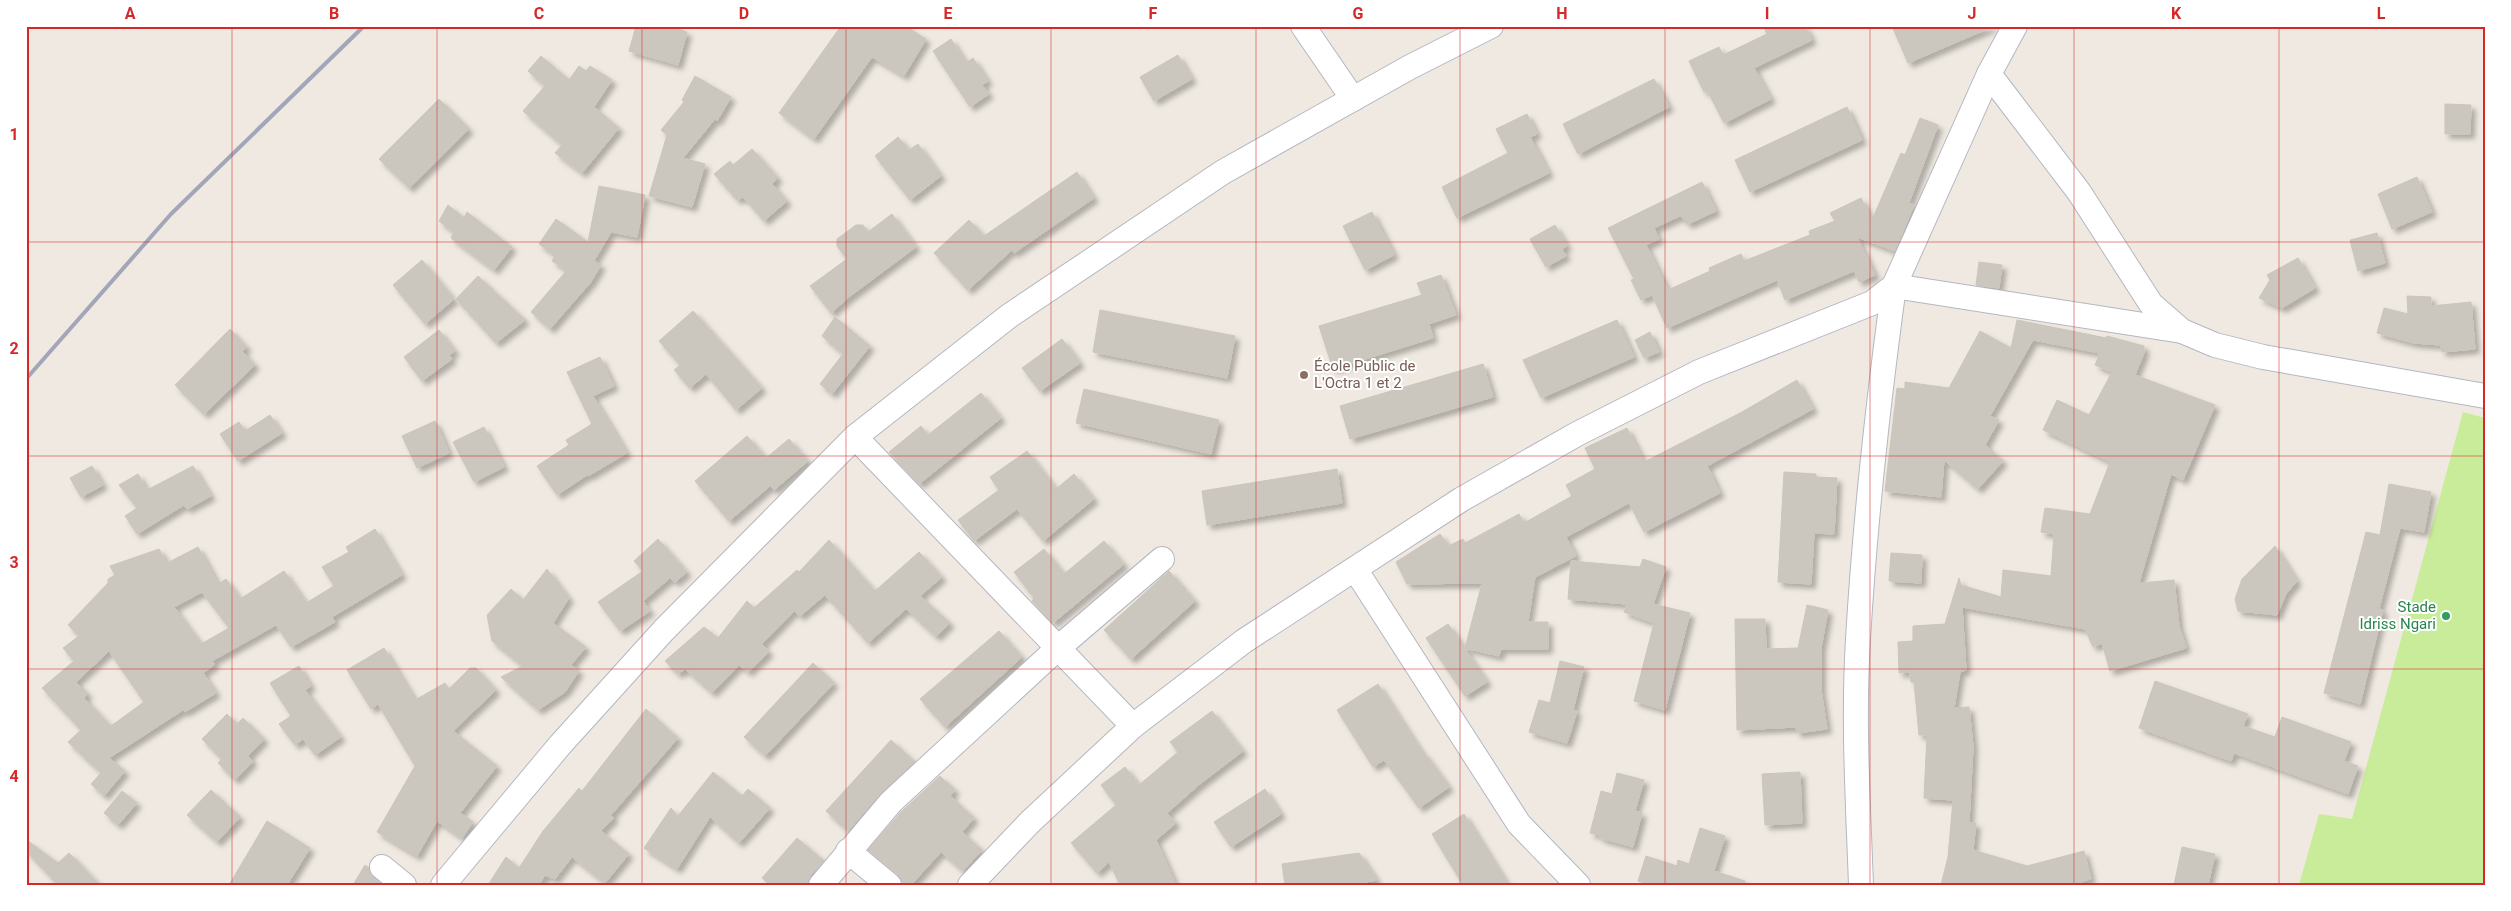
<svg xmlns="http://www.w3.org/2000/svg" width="2511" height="911" font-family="Roboto,sans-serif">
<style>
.pitch{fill:#c9ec9a}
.building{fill:#cbc7bf;stroke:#cbc5ba;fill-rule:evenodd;filter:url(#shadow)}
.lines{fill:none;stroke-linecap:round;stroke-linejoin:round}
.minor-casing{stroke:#b4b7c1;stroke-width:26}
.minor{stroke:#fff;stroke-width:24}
.rail{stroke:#a3a6b8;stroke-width:4}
.grid{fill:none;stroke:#d62828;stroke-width:1;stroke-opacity:0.55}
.education-dot{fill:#8d6e63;stroke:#fff;stroke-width:2}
.leisure-dot{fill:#2e9e5b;stroke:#fff;stroke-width:2}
.labels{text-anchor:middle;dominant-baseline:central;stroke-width:4;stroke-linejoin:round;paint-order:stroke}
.education-label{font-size:15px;fill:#785e54;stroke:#fff;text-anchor:start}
.leisure-label{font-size:15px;fill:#27864d;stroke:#fff;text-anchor:end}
.neatline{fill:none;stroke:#d62828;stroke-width:2}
.grid-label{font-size:16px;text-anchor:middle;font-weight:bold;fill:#d62828}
</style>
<defs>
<filter id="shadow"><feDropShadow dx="4.5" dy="4.5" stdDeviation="2.5" flood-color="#0004"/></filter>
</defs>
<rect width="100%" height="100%" fill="#efe9e1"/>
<!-- pitch -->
<polygon class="pitch" points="2463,412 2485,418 2485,885 2299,885 2319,814 2352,819"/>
<!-- building -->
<g class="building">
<polygon points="636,26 669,26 687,32 678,65 629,51"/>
<polygon points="841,26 905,26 926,39 904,76 872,57 814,139 779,113"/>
<polygon points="1763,26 1805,26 1812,40 1754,68 1771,99 1724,123 1707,90 1704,92 1689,61 1719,47 1723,55 1767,34"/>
<polygon points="1892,26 1994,26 1908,63"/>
<polygon points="951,39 966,63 973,58 988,81 982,85 989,94 970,107 933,51"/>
<polygon points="1178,55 1192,79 1154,101 1140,77"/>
<polygon points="541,56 569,80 579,66 586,71 590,66 612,80 594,107 619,128 582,173 555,153 562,145 523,111 545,86 528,71"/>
<polygon points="695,76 731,97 717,121 715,119 683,158 705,164 692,207 649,196 667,135 661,130 684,102 682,100"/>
<polygon points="1654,79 1669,107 1578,154 1563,124"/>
<polygon points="439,99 469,129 409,188 379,159"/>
<polygon points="2445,104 2471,105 2470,134 2445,134"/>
<polygon points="1847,107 1862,140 1750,192 1735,160"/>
<polygon points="1527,114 1537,134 1530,137 1549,173 1457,218 1442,187 1508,153 1496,129"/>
<polygon points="1920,118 1938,125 1909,203 1914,205 1895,251 1857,237 1875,275 1859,282 1854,271 1785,300 1777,280 1667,328 1652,295 1641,300 1631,280 1634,279 1608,228 1702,182 1716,211 1688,224 1680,216 1654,228 1659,239 1646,245 1668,290 1710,271 1709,268 1741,254 1744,261 1810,235 1809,231 1835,221 1830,213 1861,198 1872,220 1901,153 1905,155"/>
<polygon points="898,137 909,150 918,144 941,176 910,200 875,156"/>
<polygon points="752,149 778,178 772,184 787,201 764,221 743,197 737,200 714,174 730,161 733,165"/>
<polygon points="1077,172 1094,198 1014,253 1012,250 968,290 934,253 969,220 984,236"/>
<polygon points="2417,177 2432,212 2392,229 2378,194"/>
<polygon points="599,186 645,195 637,237 611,232 594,261 601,265 591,282 550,329 531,312 567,270 552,261 555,255 539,244 556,219 588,242"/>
<polygon points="448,205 464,218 467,212 512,247 494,270 451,238 454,232 439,221"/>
<polygon points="1372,212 1394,255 1365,270 1343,226"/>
<polygon points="892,214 916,247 849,297 831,313 810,286 847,259 837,246 837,239 856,225 863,225 868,232"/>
<polygon points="1555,225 1567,246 1562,249 1566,256 1546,267 1530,239"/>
<polygon points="2377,233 2385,263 2358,271 2350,240"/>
<polygon points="2298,258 2315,288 2282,308 2259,298 2270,280 2267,275"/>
<polygon points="422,260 454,299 425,324 393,285"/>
<polygon points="1979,262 2002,265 1999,288 1976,285"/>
<polygon points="1441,275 1456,315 1429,324 1433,338 1333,369 1319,326 1422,295 1417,283"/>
<polygon points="478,276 525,320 496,343 456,299"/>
<polygon points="2407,296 2431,297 2431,306 2471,302 2475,349 2442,352 2441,345 2414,343 2377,333 2384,308 2408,314"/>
<polygon points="1100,310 1235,336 1227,378 1093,352"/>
<polygon points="693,311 762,388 736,410 706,374 690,388 674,370 680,365 659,341"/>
<polygon points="835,317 870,346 832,394 820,384 843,354 822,336"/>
<polygon points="1617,320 1634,357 1541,398 1523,360"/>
<polygon points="2017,320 2106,338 2107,336 2144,346 2144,353 2135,375 2215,405 2183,480 2171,474 2139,583 2174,580 2179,626 2186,648 2110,671 2102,643 2093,647 2085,629 1962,607 1966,670 1960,672 1954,708 1969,707 1973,747 1969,823 1976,823 1973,850 2027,866 2084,851 2091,879 2071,885 1941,885 1948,857 1953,800 1924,798 1927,735 1919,735 1914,682 1911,682 1910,672 1899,673 1898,642 1913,641 1913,626 1945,624 1959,578 1961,585 2001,597 2003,570 2051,576 2054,534 2041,532 2045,508 2090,514 2110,462 2043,430 2057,400 2089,415 2112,372 2095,365 2100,353 2033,340 1990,416 1999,420 1985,445 2003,461 1978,489 1944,460 1941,497 1885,491 1897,388 1905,389 1905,382 1949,388 1980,331 2011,348"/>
<polygon points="230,329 247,347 242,351 255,365 204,414 175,385"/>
<polygon points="439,330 455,351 449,355 452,359 422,381 404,357"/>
<polygon points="1650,332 1659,352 1644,358 1635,340"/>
<polygon points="1062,339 1080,363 1040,391 1022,368"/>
<polygon points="600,357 614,386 593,396 627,453 588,476 587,475 557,495 537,466 569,445 566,440 592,424 567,372"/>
<polygon points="1483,364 1493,397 1350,439 1340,406"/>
<polygon points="1797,380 1813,409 1707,466 1720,493 1644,532 1629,503 1566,537 1576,556 1535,577 1528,622 1548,622 1548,649 1501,649 1499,656 1465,648 1482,583 1407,584 1396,562 1440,534 1448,546 1463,539 1465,543 1519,514 1524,523 1572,496 1566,485 1595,469 1585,448 1627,428 1644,462 1742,412"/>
<polygon points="1084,389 1219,420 1211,454 1076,423"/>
<polygon points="981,393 1001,418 919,484 889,452 921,426 928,435"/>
<polygon points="270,415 282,433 238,461 220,434 239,422 245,431"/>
<polygon points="435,421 449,453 417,468 402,436"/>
<polygon points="484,427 504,467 474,482 453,442"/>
<polygon points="747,436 766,458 789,439 808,461 774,490 770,486 729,521 695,481"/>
<polygon points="1027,451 1056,489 1074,474 1094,499 1043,541 1017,509 974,541 958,520 999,490 990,477"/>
<polygon points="92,466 103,485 81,497 70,478"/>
<polygon points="193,466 211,496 187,509 184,505 137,534 125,516 137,508 119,485 138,474 147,490"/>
<polygon points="1337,469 1342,503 1207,525 1202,491"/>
<polygon points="1784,472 1816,474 1816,477 1837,478 1834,534 1814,533 1811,584 1778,582"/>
<polygon points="2389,484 2431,492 2424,532 2400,528 2379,609 2383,610 2360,704 2324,693 2366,532 2380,535"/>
<path d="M375,529L402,575L332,617L335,622L291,647L276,625L212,661L215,664L203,673L216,693L185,712L183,710L109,758L125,771L104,796L91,784L101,773L68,742L81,730L42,688L74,661L63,648L79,636L68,625L108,583V579L115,575L110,566L159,549L167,563L198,547L218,584L226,579L240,599L284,571L306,603L334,586L322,567L349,552L346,547ZM202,592L229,628L201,644L174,607ZM109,651L144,702L111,726L84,698L88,694L76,682Z"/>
<polygon points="658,539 687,572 675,582 670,578 643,601 650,611 620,631 598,602 643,571 634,561"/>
<polygon points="829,540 875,591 919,552 942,577 920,596 950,623 936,637 906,609 868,643 825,595 800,616 794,611 762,644 769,652 748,672 739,665 712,693 685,669 678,674 665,661 704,627 718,638 747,601 754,608 797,570 799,572"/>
<polygon points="1104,541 1124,564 1053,623 1032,601 1034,598 1014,572 1044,549 1064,574"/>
<polygon points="2275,546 2297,581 2286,594 2277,615 2238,611 2235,599 2242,579"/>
<polygon points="1891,553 1922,555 1921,583 1889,581"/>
<polygon points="1643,559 1666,567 1653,604 1690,613 1665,710 1634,701 1654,623 1624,612 1627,604 1568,599 1571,561 1640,567"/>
<polygon points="547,569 569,598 553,623 586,647 571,665 579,671 565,692 538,710 501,677 523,666 492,641 487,615 511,589 523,600"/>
<polygon points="1169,571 1195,601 1131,659 1104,630"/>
<polygon points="1807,605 1828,610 1821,648 1821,690 1827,729 1797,733 1796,727 1737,730 1735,619 1765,619 1766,649 1798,648"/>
<polygon points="1448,624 1487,682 1465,696 1426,638"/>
<polygon points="999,631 1022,657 945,727 920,699"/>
<polygon points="384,648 415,700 445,683 449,689 470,668 476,668 496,690 453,731 497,766 460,813 473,822 462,838 437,821 417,856 377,832 415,766 378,704 371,709 347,670"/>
<polygon points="1560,661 1584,667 1573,710 1577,711 1567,743 1529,732 1539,700 1550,703"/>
<polygon points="813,663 834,683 765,756 744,737"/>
<polygon points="299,666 311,686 305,690 341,737 315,755 303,739 295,745 279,724 291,716 270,683"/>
<polygon points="2155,681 2248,714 2243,726 2275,737 2282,717 2351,742 2344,761 2358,766 2348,794 2234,753 2231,761 2139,728"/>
<polygon points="1378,684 1423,754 1424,753 1449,787 1419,808 1384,760 1373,767 1337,710"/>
<polygon points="646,709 678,738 611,815 614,818 601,831 629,854 605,883 572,857 555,879 545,875 539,885 488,885 506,857 519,868 543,831 579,788 582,791"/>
<polygon points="1212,711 1243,751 1200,784 1167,813 1176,823 1156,840 1176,885 1120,885 1109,862 1097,873 1071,843 1116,805 1101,785 1125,767 1139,785 1178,752 1170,742"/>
<polygon points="227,714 237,724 243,718 264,739 248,756 253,761 235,780 218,763 222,759 202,739"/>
<polygon points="891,740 915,762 881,793 848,831 826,811"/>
<polygon points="713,772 742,796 748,789 770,808 739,843 710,817 677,869 644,848 671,808 678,816"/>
<polygon points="1800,772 1802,823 1765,825 1762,774"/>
<polygon points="1617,773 1644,780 1635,811 1642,813 1633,847 1600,838 1600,835 1590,833 1601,791 1612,794"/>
<polygon points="940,776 955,790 950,796 974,818 962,832 982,850 963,871 941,852 911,885 902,885 898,874 868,850 901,812"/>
<polygon points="1265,789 1281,814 1231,847 1214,822"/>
<polygon points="211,790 240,817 217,842 187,815"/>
<polygon points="122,791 137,803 118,825 104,813"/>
<polygon points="1464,814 1508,885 1463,885 1432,834"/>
<polygon points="267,821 310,848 287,885 229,885"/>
<polygon points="1700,828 1725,836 1714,871 1745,881 1745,885 1651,885 1638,881 1646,856 1677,866 1678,860 1689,864"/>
<polygon points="797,838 824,861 810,876 808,885 770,885 762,878"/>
<polygon points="28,841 58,863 69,853 100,885 58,885 26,851"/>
<polygon points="2182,847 2215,854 2208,885 2174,885"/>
<polygon points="1359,853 1377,880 1347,885 1285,885 1282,864"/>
<polygon points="365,865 369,868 373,877 382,885 353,885"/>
</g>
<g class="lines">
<!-- minor casing -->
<g class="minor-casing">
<g id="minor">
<polyline points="1303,26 1353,99"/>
<polyline points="1989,74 2079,192 2151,304 2182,331 2215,345 2263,357 2485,396"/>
<polyline points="855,437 1133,726"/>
<polyline points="1355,569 1519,824 1578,885"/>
<polyline points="848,851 889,885"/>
<polyline points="382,867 404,885"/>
<polyline points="443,885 560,745 664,630 855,437 1009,316 1223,172 1410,67 1491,26"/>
<polyline points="821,885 891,802 1058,648 1162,559"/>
<polyline points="970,885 1030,822 1133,726 1244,641 1462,499 1577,434 1699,372 1872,303 1894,286 1989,74 2015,26"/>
<path d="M1861,885C1858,803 1853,721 1858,639C1865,521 1878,403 1894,286L2182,331"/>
</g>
</g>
<!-- minor -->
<use href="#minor" class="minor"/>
<!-- rail -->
<polyline class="rail" points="26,379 171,214 364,26"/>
</g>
<!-- grid -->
<path class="grid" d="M232,26V885M437,26V885M642,26V885M846,26V885M1051,26V885M1256,26V885M1460,26V885M1665,26V885M1870,26V885M2074,26V885M2279,26V885M26,242H2485M26,456H2485M26,669H2485"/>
<!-- markers -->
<circle class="education-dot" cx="1304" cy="375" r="5"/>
<circle class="leisure-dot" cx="2446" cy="616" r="5"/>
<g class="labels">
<!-- education labels -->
<g class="education-label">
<text x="1314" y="366">École Public de<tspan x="1314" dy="17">L'Octra 1 et 2</tspan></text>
</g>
<!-- leisure labels -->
<g class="leisure-label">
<text x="2436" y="607">Stade<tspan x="2436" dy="17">Idriss Ngari</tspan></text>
</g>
</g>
<!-- border -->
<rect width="2511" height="911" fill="none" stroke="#ffffff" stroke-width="55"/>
<rect x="28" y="28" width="2456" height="856" class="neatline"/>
<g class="grid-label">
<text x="130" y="19">A</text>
<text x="334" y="19">B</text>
<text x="539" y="19">C</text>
<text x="744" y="19">D</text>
<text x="948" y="19">E</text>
<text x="1153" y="19">F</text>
<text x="1358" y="19">G</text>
<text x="1562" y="19">H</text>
<text x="1767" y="19">I</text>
<text x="1972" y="19">J</text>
<text x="2176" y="19">K</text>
<text x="2381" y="19">L</text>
<text x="14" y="140">1</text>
<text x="14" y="354">2</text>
<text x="14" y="568">3</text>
<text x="14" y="782">4</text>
</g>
</svg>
